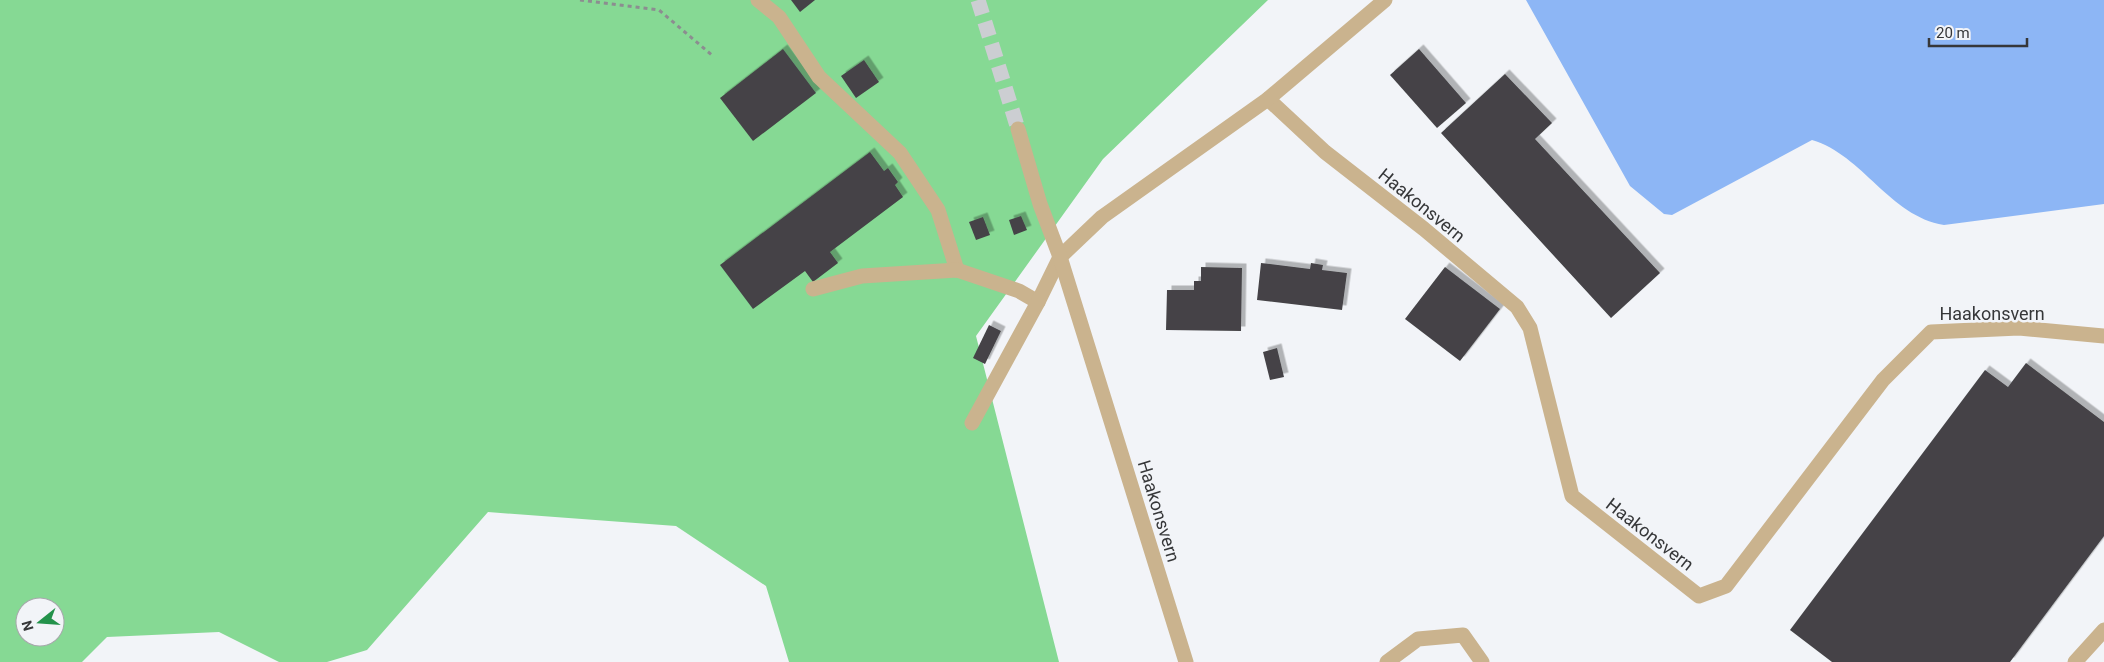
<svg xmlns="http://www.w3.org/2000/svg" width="2104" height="662" font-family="Roboto,sans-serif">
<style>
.forest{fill:#86d994;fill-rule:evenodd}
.water{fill:#8db6f5}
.building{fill:#444346;filter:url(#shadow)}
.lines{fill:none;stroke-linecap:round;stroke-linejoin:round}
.minor-tunnel{stroke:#ccced2;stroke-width:15;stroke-dasharray:15 8;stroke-linecap:butt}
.path{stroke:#8c8d90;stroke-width:3;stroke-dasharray:4 4;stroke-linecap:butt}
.service{stroke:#cab38e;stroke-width:15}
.minor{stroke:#cab38e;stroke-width:15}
.labels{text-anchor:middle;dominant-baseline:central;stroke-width:5;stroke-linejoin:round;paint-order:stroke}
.street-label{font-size:18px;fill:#363739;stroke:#f2f4f8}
</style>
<defs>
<filter id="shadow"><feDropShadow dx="4.5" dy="-4.5" stdDeviation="0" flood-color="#0004"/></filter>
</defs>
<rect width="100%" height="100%" fill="#f2f4f8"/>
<!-- forest -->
<path class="forest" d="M0,0H1268L1103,159L976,336L1059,662H789L766,586L676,526L488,512L367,650L327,662H279L219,632L107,637L82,662H0ZM25,607H55V637H25Z"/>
<!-- water -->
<path class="water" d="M1526,0H2104V204L1944,225C1889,216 1863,155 1812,140L1672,215L1664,214L1630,186Z"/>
<!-- building -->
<g class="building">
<polygon points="791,0 815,0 800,12"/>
<polygon points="783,49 816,93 753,141 720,98"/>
<polygon points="1419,49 1466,103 1437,128 1390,75"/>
<polygon points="864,60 879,82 856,98 841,76"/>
<polygon points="1505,74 1552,123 1535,139 1660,273 1611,318 1441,133"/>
<polygon points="870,152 884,171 888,168 898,182 895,185 903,197 830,252 838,263 813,282 805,271 753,309 720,265"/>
<polygon points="1021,216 1027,230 1014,235 1009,220"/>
<polygon points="983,217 990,235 976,240 969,222"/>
<polygon points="1261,263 1310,269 1311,263 1323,265 1322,270 1347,273 1342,310 1257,300"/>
<polygon points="1201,267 1242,268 1241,331 1166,330 1167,290 1194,290 1194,281 1201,281"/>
<polygon points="1445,267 1500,309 1460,361 1405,319"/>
<polygon points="989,325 1001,331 985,364 973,358"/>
<polygon points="1277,348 1284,377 1270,380 1263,352"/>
<polygon points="2026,363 2104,422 2104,536 2010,662 1832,662 1790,630 1985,370 2008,387"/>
</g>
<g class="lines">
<!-- minor-tunnel -->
<polyline class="minor-tunnel" points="978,0 1018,129"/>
<!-- path -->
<polyline class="path" points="580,0 659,10 713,56"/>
<!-- service -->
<g class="service">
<polyline points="758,0 779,17 819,77 900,153 938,210 957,270"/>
<polyline points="1268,99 1325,152 1424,229 1517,307 1530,328 1572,496 1699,596 1726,586 1883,380 1931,332 2019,328 2104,336"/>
<polyline points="813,289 862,276 957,270 1019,291 1038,302"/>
<polyline points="972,423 1038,302 1060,257 1102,217 1268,99 1385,0"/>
<polyline points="1387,662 1418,639 1463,635 1482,662"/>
<polyline points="2075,662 2104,630"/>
</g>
<!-- minor -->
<polyline class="minor" points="1018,129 1040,204 1060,257 1186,662"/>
</g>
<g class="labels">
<!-- street labels -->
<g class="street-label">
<text transform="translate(1422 205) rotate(39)">Haakonsvern</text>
<text x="1992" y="313">Haakonsvern</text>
<text transform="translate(1159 511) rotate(73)">Haakonsvern</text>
<text transform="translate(1650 534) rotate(38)">Haakonsvern</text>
</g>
</g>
<!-- north arrow -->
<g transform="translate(40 622) rotate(253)"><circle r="24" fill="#f2f4f8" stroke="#a7a8ac"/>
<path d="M0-4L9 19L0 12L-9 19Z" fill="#23924b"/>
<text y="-8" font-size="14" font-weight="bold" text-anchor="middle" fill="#363739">N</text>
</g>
<!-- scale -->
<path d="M1929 38v8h98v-8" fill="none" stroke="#363739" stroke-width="2.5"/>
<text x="1936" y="38" font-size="15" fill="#363739" stroke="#f2f4f8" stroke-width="4" paint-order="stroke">20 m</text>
</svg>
